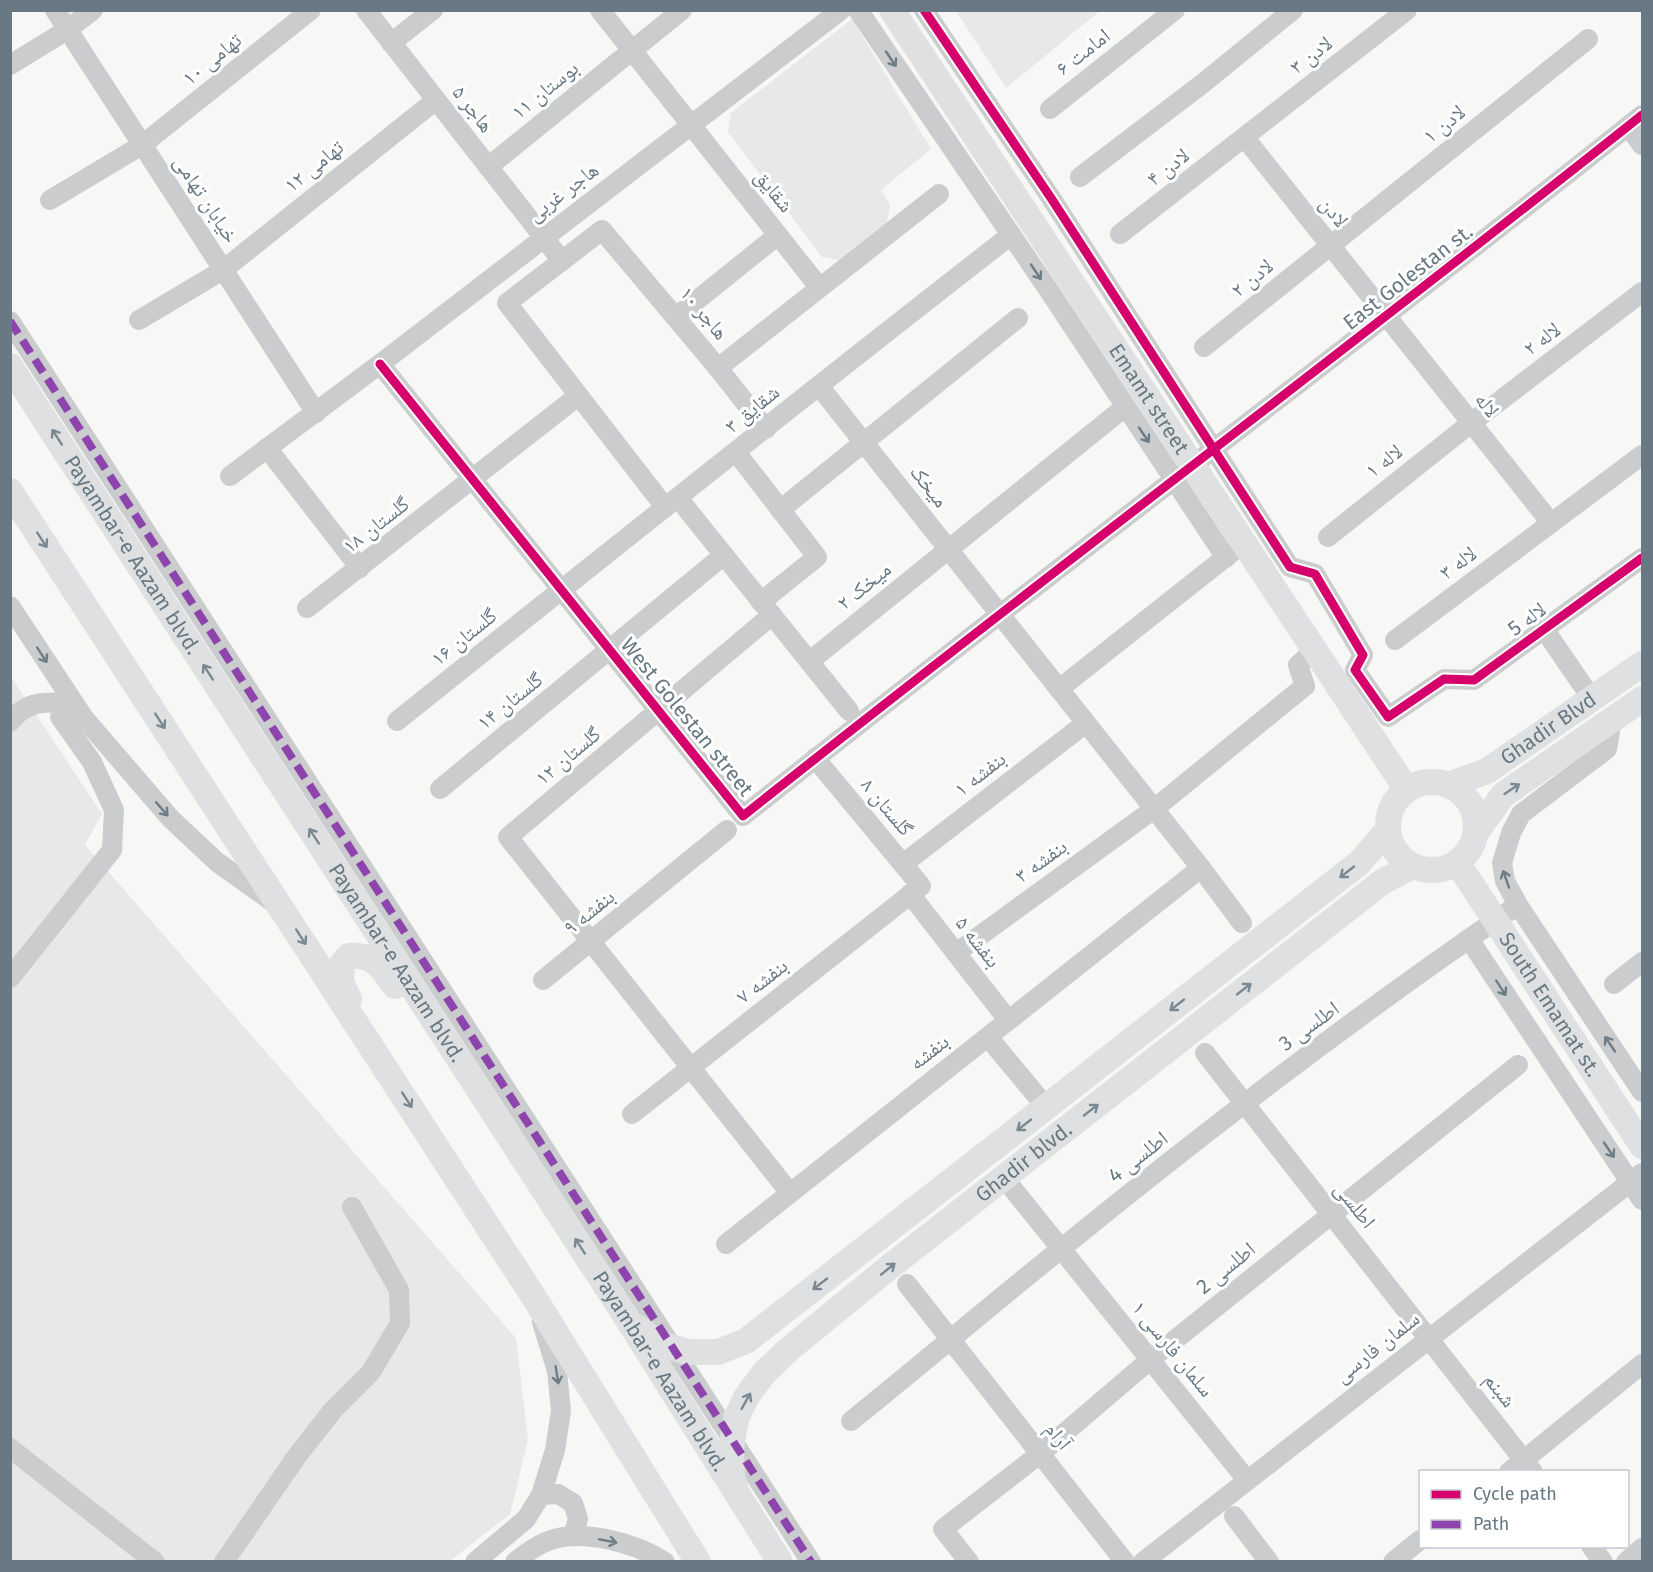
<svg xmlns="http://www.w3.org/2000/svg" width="1653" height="1572" font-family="'Fira Sans','Noto Naskh Arabic',sans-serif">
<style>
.built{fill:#e7e8e8}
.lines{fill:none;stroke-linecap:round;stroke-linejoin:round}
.minor{stroke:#cbcccd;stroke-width:20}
.major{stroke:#dfe0e1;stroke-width:26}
.quiet{stroke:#8e44ad;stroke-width:8;stroke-dasharray:15 8;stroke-linecap:butt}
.cycleway-casing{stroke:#fff;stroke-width:13}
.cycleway{stroke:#d6006c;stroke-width:9}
.oneway{stroke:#6d7d88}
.oneway2{stroke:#7a8892}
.labels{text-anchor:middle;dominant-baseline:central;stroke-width:6;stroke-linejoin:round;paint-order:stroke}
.street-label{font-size:21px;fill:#687984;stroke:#fff}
</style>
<rect width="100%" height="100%" fill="#f7f7f6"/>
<!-- built -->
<g class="built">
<polygon points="956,11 1100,11 1006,88"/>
<polygon points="852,19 931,149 881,190 890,205 887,222 839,260 822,257 728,132 731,113"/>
<polygon points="10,675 102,814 85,845 516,1338 528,1440 510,1514 450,1561 11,1561"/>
</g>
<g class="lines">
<!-- minor -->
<g class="minor">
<polyline points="55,10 316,413"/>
<polyline points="366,10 562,261"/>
<polyline points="600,10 819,287"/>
<polyline points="858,10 1050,292 1226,558"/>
<polyline points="924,10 1051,198 1290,567 1315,574 1363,655 1355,670 1388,717 1444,679 1474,680 1642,558"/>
<polyline points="391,43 433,10"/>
<polyline points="10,65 67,30 93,10"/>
<polyline points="1050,109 1175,10"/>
<polyline points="1628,126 1642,145"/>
<polyline points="1245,138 1551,523"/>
<polyline points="488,167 682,10"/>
<polyline points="1080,177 1202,84 1293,10"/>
<polyline points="50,200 142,145 311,10"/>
<polyline points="1120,234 1407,10"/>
<polyline points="676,317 778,235"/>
<polyline points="139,320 223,270 436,100"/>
<polyline points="10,321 811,1562"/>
<polyline points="1204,347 1588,39"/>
<path d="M380,364L743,816C1040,579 1345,352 1642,115"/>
<polyline points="718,368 939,194"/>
<polyline points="819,386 1201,868 1242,923"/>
<polyline points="267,448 360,568"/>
<polyline points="736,452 817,557 761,602"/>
<polyline points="230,476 380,364 841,10"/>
<polyline points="678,498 849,711"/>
<polyline points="665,507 507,303 602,230 718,368 766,429"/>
<polyline points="780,510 1018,318"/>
<polyline points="1328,537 1471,423 1642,292"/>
<polyline points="10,606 84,718 171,819 217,862 273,902"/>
<polyline points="307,608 578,396"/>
<polyline points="772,615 508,837 790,1193"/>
<polyline points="1544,629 1592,699"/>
<polyline points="1395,640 1642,455"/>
<polyline points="810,661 1125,407"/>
<polyline points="1059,689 1236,549"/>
<polyline points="1612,720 1607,749 1521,814 1511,833 1502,863 1505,881 1518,905 1642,1092"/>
<path d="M397,721C601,558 805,395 1011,235"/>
<path d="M10,722C27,699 49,702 74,703"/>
<polyline points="440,789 724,555"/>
<polyline points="903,864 1086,723"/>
<polyline points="910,894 1008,1020"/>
<polyline points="1469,939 1642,1200"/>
<polyline points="956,953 1154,809 1305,686 1298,665 1314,651"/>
<polyline points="10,978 112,850 114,810 92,762 60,717 74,703"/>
<polyline points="543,980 727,830"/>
<polyline points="1614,984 1642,962"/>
<polyline points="988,1037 1046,1107"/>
<polyline points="1205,1053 1533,1472"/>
<polyline points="632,1114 921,886 815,758"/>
<polyline points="1005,1179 1247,1480"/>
<polyline points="726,1244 1201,868"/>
<polyline points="907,1284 1125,1562"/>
<path d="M851,1421C922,1364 991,1305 1062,1248C1209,1128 1361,1012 1518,905"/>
<polyline points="10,1448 155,1562"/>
<polyline points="1509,1472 1642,1364"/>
<polyline points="541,1495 558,1494 573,1503 578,1519 573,1536"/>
<polyline points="1234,1516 1269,1562"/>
<polyline points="1591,1546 1603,1562"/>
<polyline points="224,1562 297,1456 333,1410 371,1372 400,1323 399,1290 352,1207"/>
<polyline points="475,1562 526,1519 541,1495 555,1450 561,1411 557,1371 542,1322"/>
<path d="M515,1562C526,1553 538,1544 551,1540C584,1529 636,1543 665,1562"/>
<polyline points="969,1562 943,1529 1041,1453 1151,1359 1518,1065"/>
<polyline points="1143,1562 1642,1173"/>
<polyline points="1393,1562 1420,1540"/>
<polyline points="1626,1562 1642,1548"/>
</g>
<!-- major -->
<g class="major">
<path id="s1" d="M892,10L1407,790"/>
<path id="s2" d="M10,366L628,1320L780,1562"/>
<polyline points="10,491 535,1299 698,1562"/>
<circle cx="1432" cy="826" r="44"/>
<path id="s3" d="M1448,785L1487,771L1642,664"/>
<polyline points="1475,834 1503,795 1642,699"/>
<path id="s4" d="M1457,862L1642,1146"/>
<path d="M349,999L341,982L342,964L349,956C375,954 381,967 395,986"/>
<polyline points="637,1327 660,1344 688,1352 718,1352 746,1341 1359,863 1388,830"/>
<path id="s5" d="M735,1485L732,1479L731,1449L736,1418L747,1396L764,1373L788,1350L892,1265L1382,882L1413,866"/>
</g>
<!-- quiet -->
<polyline class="quiet" points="10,321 811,1562"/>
<!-- cycleway casing -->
<g class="cycleway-casing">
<g id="cycleway">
<polyline points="924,10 1051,198 1290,567 1315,574 1363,655 1355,670 1388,717 1444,679 1474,680 1642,558"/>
<path d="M380,364L743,816C1040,579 1345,352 1642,115"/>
</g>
</g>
<!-- cycleway -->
<use href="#cycleway" class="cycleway"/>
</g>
<!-- one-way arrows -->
<defs><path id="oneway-shaft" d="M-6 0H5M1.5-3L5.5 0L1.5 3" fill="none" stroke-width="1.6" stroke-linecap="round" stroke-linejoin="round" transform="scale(1.5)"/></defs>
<g class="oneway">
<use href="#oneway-shaft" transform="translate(891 59) rotate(56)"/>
<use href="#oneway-shaft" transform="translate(1036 272) rotate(56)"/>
<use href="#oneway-shaft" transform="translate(1144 435) rotate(56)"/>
<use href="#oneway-shaft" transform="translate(42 655) rotate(57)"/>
<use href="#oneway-shaft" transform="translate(162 809) rotate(49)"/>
<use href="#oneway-shaft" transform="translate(1506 879) rotate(-109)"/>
<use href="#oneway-shaft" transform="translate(1501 988) rotate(57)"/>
<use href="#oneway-shaft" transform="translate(1610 1044) rotate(-124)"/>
<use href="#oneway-shaft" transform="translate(1609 1150) rotate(56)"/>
<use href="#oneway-shaft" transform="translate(557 1375) rotate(81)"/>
<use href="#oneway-shaft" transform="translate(608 1541) rotate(11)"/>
</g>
<g class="oneway2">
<use href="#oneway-shaft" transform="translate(57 437) rotate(-123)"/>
<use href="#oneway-shaft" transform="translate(42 540) rotate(57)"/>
<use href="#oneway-shaft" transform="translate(208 672) rotate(-123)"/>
<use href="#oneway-shaft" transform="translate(160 721) rotate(57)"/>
<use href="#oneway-shaft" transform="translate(1512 789) rotate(-34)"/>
<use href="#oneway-shaft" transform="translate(314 836) rotate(-123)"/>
<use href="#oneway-shaft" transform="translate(1347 872) rotate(142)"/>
<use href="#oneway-shaft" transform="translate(301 937) rotate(57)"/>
<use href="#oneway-shaft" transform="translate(1244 989) rotate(-38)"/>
<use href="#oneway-shaft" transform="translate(1177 1005) rotate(142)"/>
<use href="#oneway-shaft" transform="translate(407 1100) rotate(57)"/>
<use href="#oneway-shaft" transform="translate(1091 1110) rotate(-38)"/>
<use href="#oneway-shaft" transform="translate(1024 1125) rotate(142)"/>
<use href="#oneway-shaft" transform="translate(580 1246) rotate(-123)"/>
<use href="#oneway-shaft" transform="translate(888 1269) rotate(-39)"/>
<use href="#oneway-shaft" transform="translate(820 1284) rotate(142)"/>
<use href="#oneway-shaft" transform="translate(746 1401) rotate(-61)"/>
</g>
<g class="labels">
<!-- street labels -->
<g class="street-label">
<text transform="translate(1083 52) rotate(-38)">امامت ۶</text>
<text transform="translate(1311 55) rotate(-38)">لادن ۳</text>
<text transform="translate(212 59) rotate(-39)">تهامی ۱۰</text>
<text transform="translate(545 90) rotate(-39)">بوستان ۱۱</text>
<text transform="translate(473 109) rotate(52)">هاجر ۵</text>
<text transform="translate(1444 124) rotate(-39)">لادن ۱</text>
<text transform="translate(314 166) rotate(-39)">تهامی ۱۲</text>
<text transform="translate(1168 167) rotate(-38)">لادن ۴</text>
<text transform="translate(774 191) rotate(51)">شقایق</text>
<text transform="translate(563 192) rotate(-37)">هاجر غربی</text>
<text transform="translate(206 199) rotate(57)">خیابان تهامی</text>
<text transform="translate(1334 212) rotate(52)">لادن</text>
<text transform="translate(1408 277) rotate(-38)">East Golestan st.</text>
<text transform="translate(1252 278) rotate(-39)">لادن ۲</text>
<text transform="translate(704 313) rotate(50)">هاجر ۱۰</text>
<text transform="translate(1542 339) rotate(-37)">لاله ۲</text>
<text stroke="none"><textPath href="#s1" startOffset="466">Emamt street</textPath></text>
<text transform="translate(1487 405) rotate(52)">لاله</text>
<text transform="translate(752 409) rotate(-39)">شقایق ۳</text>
<text transform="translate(1384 461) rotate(-38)">لاله ۱</text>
<text transform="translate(929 486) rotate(52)">میخک</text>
<text transform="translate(376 525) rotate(-38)">گلستان ۱۸</text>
<text stroke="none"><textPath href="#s2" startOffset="225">Payambar-e Aazam blvd.</textPath></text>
<text transform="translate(1458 563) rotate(-37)">لاله ۳</text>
<text transform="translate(864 586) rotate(-39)">میخک ۲</text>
<text transform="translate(1527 619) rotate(-36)">لاله 5</text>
<text transform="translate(464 637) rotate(-39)">گلستان ۱۶</text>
<text transform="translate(510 701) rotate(-39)">گلستان ۱۴</text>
<text transform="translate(687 717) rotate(51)">West Golestan street</text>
<text stroke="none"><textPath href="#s3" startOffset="116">Ghadir Blvd</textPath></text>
<text transform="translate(568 756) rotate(-40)">گلستان ۱۲</text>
<text transform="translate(980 774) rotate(-38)">بنفشه ۱</text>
<text transform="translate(887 807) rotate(50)">گلستان ۸</text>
<text transform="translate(1041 861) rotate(-36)">بنفشه ۳</text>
<text transform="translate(589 912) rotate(-39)">بنفشه ۹</text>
<text transform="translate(978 942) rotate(52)">بنفشه ۵</text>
<text stroke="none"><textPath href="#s2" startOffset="711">Payambar-e Aazam blvd.</textPath></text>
<text transform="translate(762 981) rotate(-38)">بنفشه ۷</text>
<text stroke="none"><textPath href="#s4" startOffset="170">South Emamat st.</textPath></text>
<text transform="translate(1309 1026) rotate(-36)">اطلسی 3</text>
<text transform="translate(929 1052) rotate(-38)">بنفشه</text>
<text transform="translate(1138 1157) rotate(-38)">اطلسی 4</text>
<text stroke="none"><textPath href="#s5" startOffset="456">Ghadir blvd.</textPath></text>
<text transform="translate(1355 1205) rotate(52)">اطلسی</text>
<text transform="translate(1226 1268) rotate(-39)">اطلسی 2</text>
<text transform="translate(1377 1347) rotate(-38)">سلمان فارسی</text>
<text transform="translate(1173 1349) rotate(51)">سلمان فارسی ۱</text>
<text stroke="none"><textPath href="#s2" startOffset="1197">Payambar-e Aazam blvd.</textPath></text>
<text transform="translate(1500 1390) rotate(52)">شبنم</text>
<text transform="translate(1058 1436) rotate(52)">آرام</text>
</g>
</g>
<!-- border -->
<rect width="1653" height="1572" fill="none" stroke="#687984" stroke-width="24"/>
<!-- legend -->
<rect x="1419" y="1470" width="210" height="78" fill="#ffffff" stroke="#c3c9ce" stroke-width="1.5"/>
<rect x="1431" y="1490" width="30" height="9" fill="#d6006c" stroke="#c3c9ce" stroke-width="1.5"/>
<text x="1473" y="1500" font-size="18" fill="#687984">Cycle path</text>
<rect x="1431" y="1520" width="30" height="9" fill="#8e44ad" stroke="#c3c9ce" stroke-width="1.5"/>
<text x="1473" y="1530" font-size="18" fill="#687984">Path</text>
</svg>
